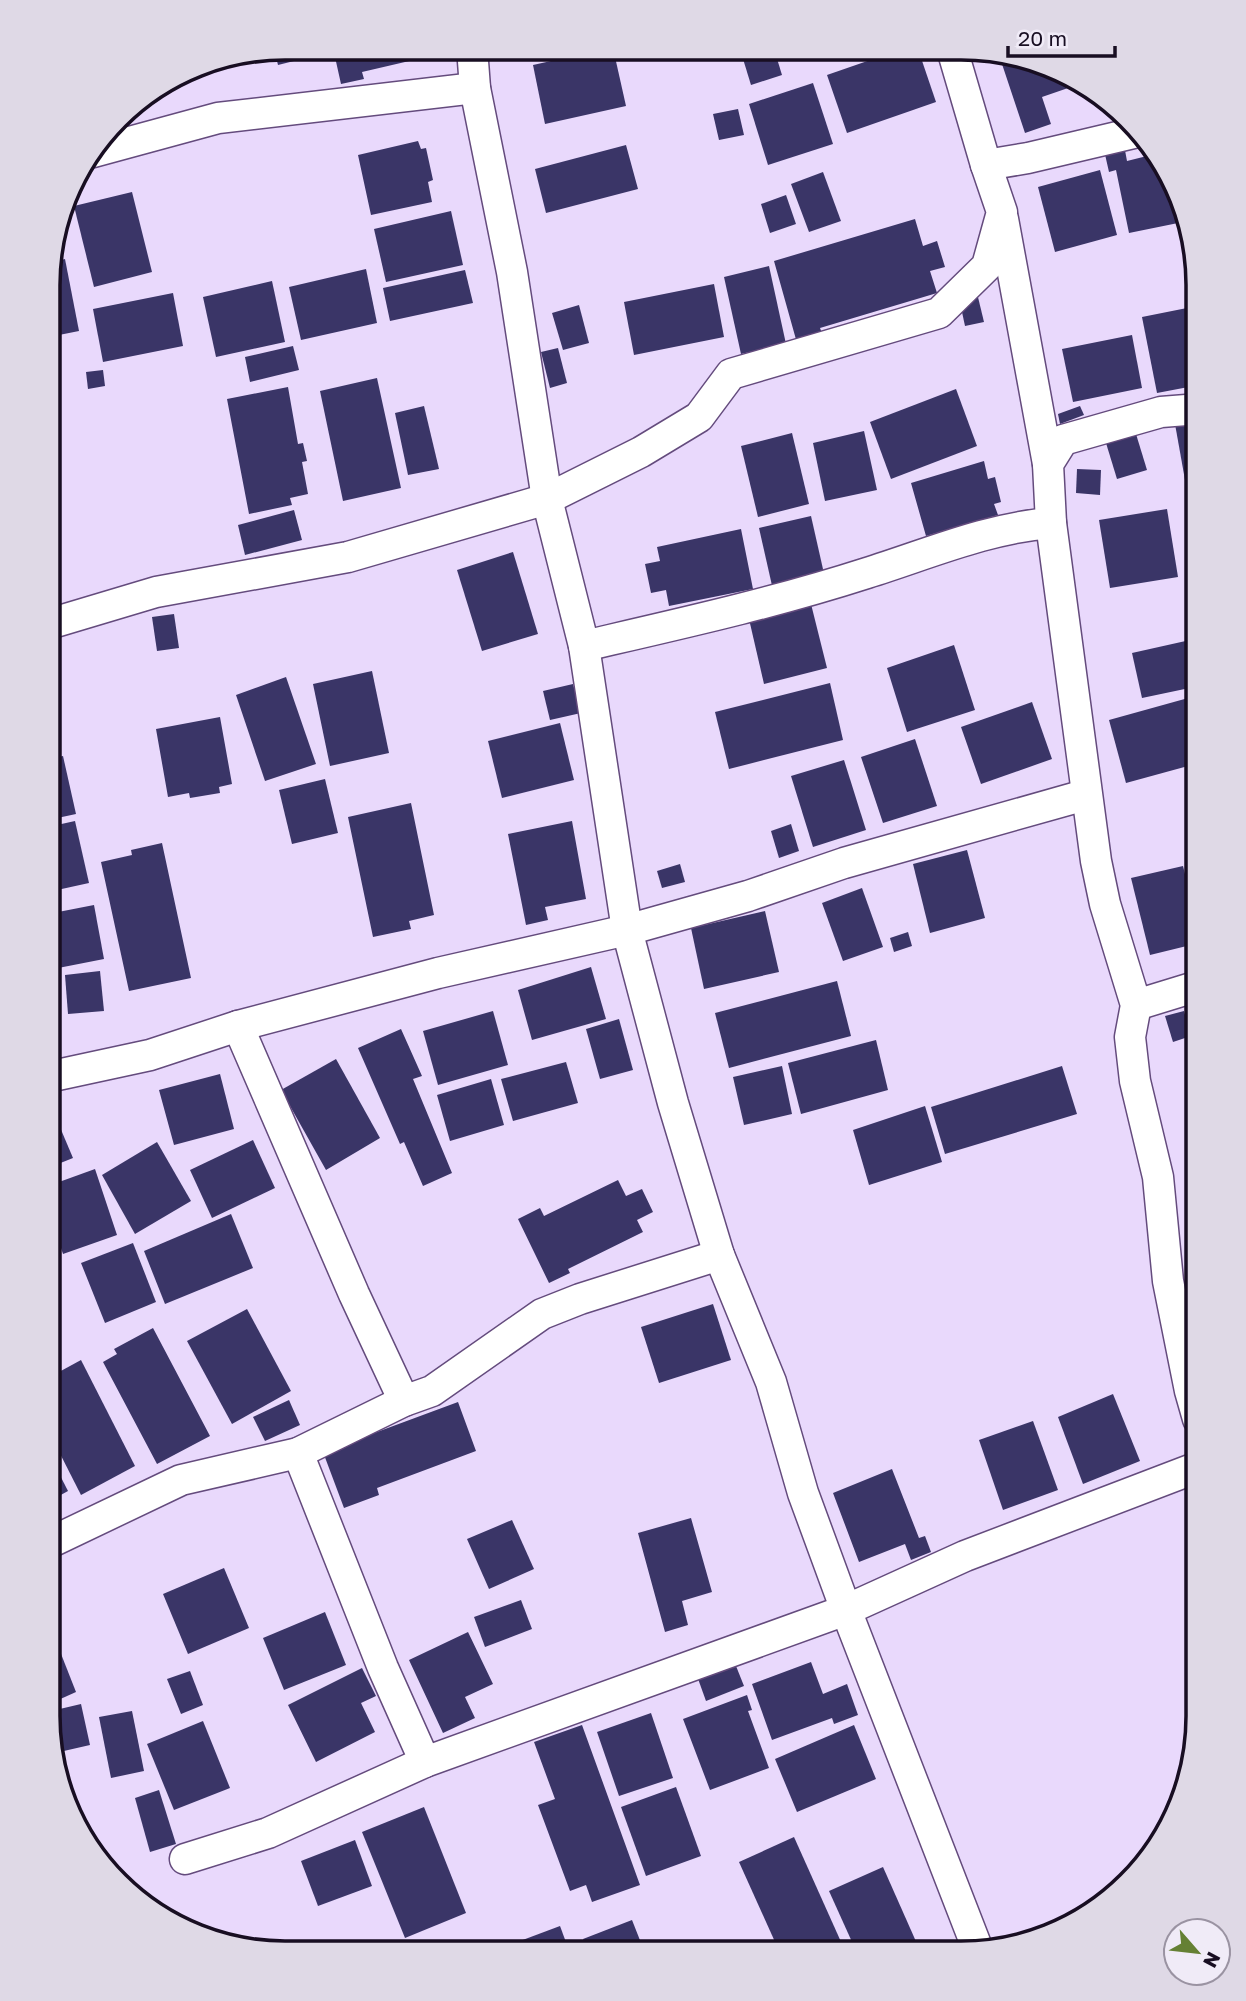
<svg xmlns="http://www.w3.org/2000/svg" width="1246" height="2001" font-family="'Golos Text',sans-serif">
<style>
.building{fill:#3a3567}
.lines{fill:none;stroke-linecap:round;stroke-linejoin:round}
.street-casing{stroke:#644b7d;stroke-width:33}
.street{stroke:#fff;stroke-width:30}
.rim{fill:none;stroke:#180e22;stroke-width:3.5}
</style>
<rect width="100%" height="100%" fill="#e9d9fc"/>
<!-- building -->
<g class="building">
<polygon points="285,47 329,47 330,52 278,65 274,49"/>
<polygon points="333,48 447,48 448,52 362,72 364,79 341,84"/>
<polygon points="609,48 613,48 626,106 545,124 533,65"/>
<polygon points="740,49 774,49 782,75 751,85"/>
<polygon points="902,49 918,49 936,102 847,133 827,75"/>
<polygon points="998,52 1069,81 1071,87 1042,97 1051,124 1025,133"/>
<polygon points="813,83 833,144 768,165 749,104"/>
<polygon points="738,109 744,135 719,140 713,114"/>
<polygon points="418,141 421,149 426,148 433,180 428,182 432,202 371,215 358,155"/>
<polygon points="626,145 638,189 546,213 535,169"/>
<polygon points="1124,145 1127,161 1151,155 1176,188 1183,222 1129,233 1116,170 1109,172 1104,150"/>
<polygon points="1100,170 1117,235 1055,252 1038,187"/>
<polygon points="823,172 841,221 809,232 791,184"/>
<polygon points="132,192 152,272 94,287 74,206"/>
<polygon points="786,195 796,224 770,233 761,204"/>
<polygon points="451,211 463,265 386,282 374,229"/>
<polygon points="915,219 923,246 937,241 945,267 930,271 937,293 820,328 823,336 797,343 774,261"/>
<polygon points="65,259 79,331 49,337 49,263"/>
<polygon points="769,266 786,344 741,354 724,277"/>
<polygon points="366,269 377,323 301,340 289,287"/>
<polygon points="465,270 473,303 390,321 383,288"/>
<polygon points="272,281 285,342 216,357 203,297"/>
<polygon points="714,284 724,337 634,355 624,302"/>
<polygon points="173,293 183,346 103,362 93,309"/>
<polygon points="977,293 984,322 965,326 959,298"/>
<polygon points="579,305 589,343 563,350 552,313"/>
<polygon points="1197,306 1199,385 1157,393 1142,317"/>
<polygon points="1132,335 1142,388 1073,402 1062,349"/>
<polygon points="293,346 299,370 250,382 245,357"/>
<polygon points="558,348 567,383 550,388 541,352"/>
<polygon points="103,370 105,386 88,389 86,372"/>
<polygon points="377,378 401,488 343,501 320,391"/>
<polygon points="288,387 298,444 303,443 307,461 302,462 308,494 290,498 292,505 249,514 227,399"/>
<polygon points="956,389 977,446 891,479 870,422"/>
<polygon points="424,406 439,469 408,475 395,413"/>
<polygon points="1080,406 1084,415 1060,424 1058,414"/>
<polygon points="1199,420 1199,477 1185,480 1175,424"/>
<polygon points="864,431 877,490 825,501 813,443"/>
<polygon points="792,433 809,504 758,517 741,446"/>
<polygon points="1136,434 1147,470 1117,479 1106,443"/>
<polygon points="984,461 988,479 995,477 1001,502 994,504 998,515 926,536 911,483"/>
<polygon points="1077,469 1101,470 1100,495 1076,493"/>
<polygon points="1167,509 1178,577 1110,588 1099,520"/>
<polygon points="294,510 302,540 245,555 238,525"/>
<polygon points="811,516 825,578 773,590 759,528"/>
<polygon points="741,529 753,589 669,606 666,590 651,593 645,564 660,561 657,547"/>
<polygon points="513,552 538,634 482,651 457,570"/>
<polygon points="811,604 827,668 764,684 749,619"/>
<polygon points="174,614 179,648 157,651 152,617"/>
<polygon points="1199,638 1199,686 1142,698 1132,653"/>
<polygon points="954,645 975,710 907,732 887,668"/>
<polygon points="372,671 389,753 330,766 313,684"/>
<polygon points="286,677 316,764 265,781 236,695"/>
<polygon points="830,683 843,740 729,769 715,712"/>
<polygon points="573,684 581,713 550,720 543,691"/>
<polygon points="1199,695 1199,763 1126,783 1109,720"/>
<polygon points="49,697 56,727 49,728"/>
<polygon points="1032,702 1052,759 981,784 961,727"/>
<polygon points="220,717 232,784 219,787 220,793 190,798 189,793 168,797 156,729"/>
<polygon points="560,723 574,780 502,798 488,741"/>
<polygon points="915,739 937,806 883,823 861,757"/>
<polygon points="63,756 76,814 48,820 49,759"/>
<polygon points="844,760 866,830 813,847 791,776"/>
<polygon points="325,779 338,833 292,844 279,790"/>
<polygon points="411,803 434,915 409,921 411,929 373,937 348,817"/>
<polygon points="75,821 89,883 48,892 48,827"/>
<polygon points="572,821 586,899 545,907 548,920 526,925 508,834"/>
<polygon points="791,824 799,851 779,858 771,831"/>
<polygon points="162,843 191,978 129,991 101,862 132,855 131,850"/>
<polygon points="967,850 985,918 930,933 913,864"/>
<polygon points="680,864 685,882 662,888 657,871"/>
<polygon points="1183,866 1199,931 1199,943 1150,955 1131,878"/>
<polygon points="862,888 883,947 843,961 822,903"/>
<polygon points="94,905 104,959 48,970 48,914"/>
<polygon points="765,911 779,972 704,989 691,928"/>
<polygon points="908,932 912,946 894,952 890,938"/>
<polygon points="591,967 606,1019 532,1040 518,990"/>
<polygon points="100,971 104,1011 68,1014 65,975"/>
<polygon points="837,981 851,1036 729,1068 715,1013"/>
<polygon points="493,1011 508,1065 438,1085 423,1031"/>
<polygon points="1184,1011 1191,1036 1173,1042 1165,1016"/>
<polygon points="619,1019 633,1070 600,1079 586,1029"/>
<polygon points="401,1029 422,1076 413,1079 452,1173 423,1186 404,1142 400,1144 358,1048"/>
<polygon points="876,1040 888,1090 801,1114 788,1063"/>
<polygon points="336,1059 380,1138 326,1170 281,1090"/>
<polygon points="566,1062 578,1103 513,1121 501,1079"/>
<polygon points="782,1066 792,1114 744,1125 733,1077"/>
<polygon points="1062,1066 1077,1114 945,1154 931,1107"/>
<polygon points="220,1074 234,1129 174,1145 159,1090"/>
<polygon points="491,1079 504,1125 450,1141 437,1095"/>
<polygon points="48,1099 73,1158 48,1168"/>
<polygon points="925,1106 942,1162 869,1185 853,1130"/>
<polygon points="253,1140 275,1188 212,1218 190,1170"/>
<polygon points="157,1142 191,1201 135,1234 102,1175"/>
<polygon points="1198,1144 1198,1175 1197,1176 1190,1146"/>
<polygon points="95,1169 117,1235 63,1254 48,1210 48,1186"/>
<polygon points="618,1180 626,1196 642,1189 653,1212 637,1220 643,1232 568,1269 570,1273 549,1283 518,1219 540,1208 544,1216"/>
<polygon points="231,1214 253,1268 165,1304 144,1251"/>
<polygon points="133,1243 156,1302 105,1323 81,1263"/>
<polygon points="713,1304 731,1360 659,1383 641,1327"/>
<polygon points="247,1309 291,1391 232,1424 187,1341"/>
<polygon points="153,1328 210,1436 157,1464 103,1362 117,1354 114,1349"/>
<polygon points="81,1360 135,1466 81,1495 48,1430 48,1378"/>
<polygon points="1113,1394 1140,1461 1083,1484 1058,1417"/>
<polygon points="289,1400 300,1425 265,1441 253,1417"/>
<polygon points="458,1402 476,1451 377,1488 379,1495 344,1508 323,1452"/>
<polygon points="1033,1421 1058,1490 1003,1510 979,1440"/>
<polygon points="48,1452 68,1491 48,1502"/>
<polygon points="892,1469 919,1538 925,1536 931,1552 911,1560 905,1544 859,1562 833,1493"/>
<polygon points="691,1518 712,1592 682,1601 688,1625 665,1632 638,1533"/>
<polygon points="512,1520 534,1569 489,1589 467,1539"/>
<polygon points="224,1568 249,1628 188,1654 163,1594"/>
<polygon points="521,1600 532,1629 485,1647 474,1617"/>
<polygon points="325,1612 346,1665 284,1690 263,1638"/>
<polygon points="52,1631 76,1692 47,1705 47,1633"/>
<polygon points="468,1632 493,1684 465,1697 475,1718 443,1733 409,1660"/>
<polygon points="734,1661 744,1686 706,1701 697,1676"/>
<polygon points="811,1662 823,1694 847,1684 858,1715 834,1724 832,1718 772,1740 752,1684"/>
<polygon points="362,1668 376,1696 361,1703 375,1732 316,1762 288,1705"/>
<polygon points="190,1671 203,1705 181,1714 167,1679"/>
<polygon points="747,1695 752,1710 748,1711 769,1768 710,1790 683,1719"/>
<polygon points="81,1704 90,1745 55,1753 47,1712"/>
<polygon points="132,1711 144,1771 111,1778 99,1717"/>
<polygon points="651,1713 673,1778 619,1796 597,1732"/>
<polygon points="203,1721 230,1788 174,1810 147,1744"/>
<polygon points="582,1725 640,1885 592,1902 586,1885 570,1891 538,1805 555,1799 534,1742"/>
<polygon points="854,1725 876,1779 797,1812 775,1759"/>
<polygon points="676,1787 701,1856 646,1876 621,1807"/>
<polygon points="159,1790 176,1844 150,1852 135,1798"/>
<polygon points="424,1807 466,1913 405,1938 362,1832"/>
<polygon points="794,1837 846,1953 780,1953 739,1862"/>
<polygon points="355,1840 372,1886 318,1906 301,1861"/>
<polygon points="883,1867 918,1946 902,1954 857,1953 829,1891"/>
<polygon points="632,1920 645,1953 588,1953 583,1939"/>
<polygon points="560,1926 570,1953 491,1952"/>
</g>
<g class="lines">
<!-- street casing -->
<g class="street-casing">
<g id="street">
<polyline points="472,48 475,88 512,272 547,499 584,646 627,930 673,1103 719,1255 771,1382 803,1493 846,1610 978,1950"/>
<polyline points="93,152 218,118 475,88"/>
<polyline points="986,165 1028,158 1134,133"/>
<polyline points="1003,219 1048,464"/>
<polyline points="49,624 156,592 348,557 547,499 641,452 699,417 731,374 939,313 987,266 1002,212 986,165 952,49"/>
<path d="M584,646C679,624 774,603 867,573C928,554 987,528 1051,523"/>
<polyline points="1136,1005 1198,986"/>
<polyline points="238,1026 354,1294 404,1401"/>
<polyline points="48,1077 150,1055 238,1026 438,973 627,930 748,896 844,863 1085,795"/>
<polyline points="1198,1419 1190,1391 1168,1281 1158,1177 1135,1081 1130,1037 1136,1005 1105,904 1096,861 1051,523 1048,464 1063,440 1161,412 1199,409"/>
<polyline points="298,1453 383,1668 425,1762"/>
<polyline points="47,1544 181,1480 298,1453 404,1401 432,1391 542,1314 580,1299 719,1255"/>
<polyline points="185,1859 268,1833 425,1762 846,1610 965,1556 1198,1467"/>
</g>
</g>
<!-- street -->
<use href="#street" class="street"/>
</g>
<!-- crop -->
<path d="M0 0H1246V2001H0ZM285 60H961A225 225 0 0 1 1186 285V1716A225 225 0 0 1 961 1941H285A225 225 0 0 1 60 1716V285A225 225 0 0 1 285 60Z" fill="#dfd9e6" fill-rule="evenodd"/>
<path class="rim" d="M285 60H961A225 225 0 0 1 1186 285V1716A225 225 0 0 1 961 1941H285A225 225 0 0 1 60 1716V285A225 225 0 0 1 285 60Z"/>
<!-- north arrow -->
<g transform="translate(1197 1952) rotate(118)"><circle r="33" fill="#f0ebf7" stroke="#9a93a2" stroke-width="2"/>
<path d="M0-5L12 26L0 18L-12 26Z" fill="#658034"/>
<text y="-10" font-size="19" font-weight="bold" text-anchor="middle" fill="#180e22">N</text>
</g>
<!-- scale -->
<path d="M1008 46v10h107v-10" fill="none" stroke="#180e22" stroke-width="3.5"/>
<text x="1018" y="46" font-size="21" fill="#180e22" stroke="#f0ebf7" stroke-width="5" paint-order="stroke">20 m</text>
</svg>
